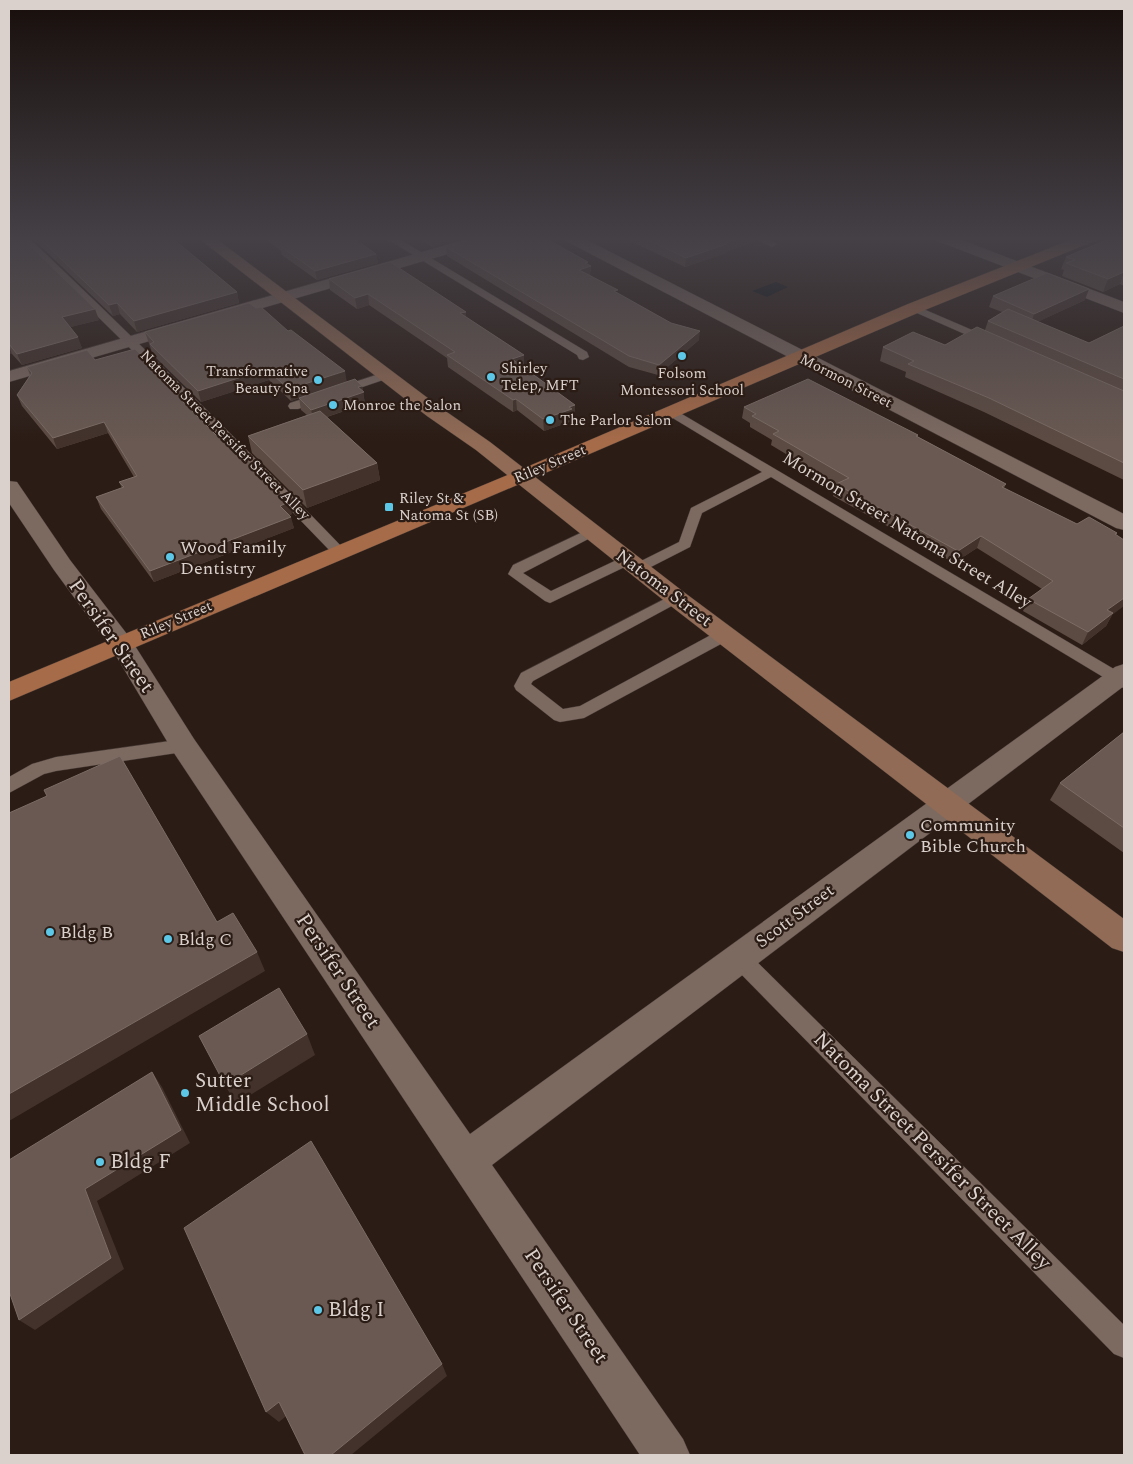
<svg xmlns="http://www.w3.org/2000/svg" width="1133" height="1464" font-family="Spectral,serif">
<style>
.water{fill:#000d13}
.lines{fill:none;stroke-linecap:round;stroke-linejoin:round}
.lane-casing{stroke:#433732;stroke-width:1}
.street-casing{stroke:#433732;stroke-width:1}
.secondary-casing{stroke:#433732;stroke-width:1}
.primary-casing{stroke:#433732;stroke-width:1}
.lane{fill:#7c6a61;fill-rule:evenodd}
.street{fill:#7c6a61;fill-rule:evenodd}
.secondary{fill:#916b55;fill-rule:evenodd}
.primary{fill:#a66b49;fill-rule:evenodd}
.wall{fill:#5c4b43}
.shaded-wall{fill:#42322b}
.building{fill:#695952;stroke:#7b6c65}
.poi-dot{fill:#5cc7e7;stroke:#2b1c15;stroke-width:2}
.labels{text-anchor:middle;dominant-baseline:central;stroke-width:4.5;stroke-linejoin:round;paint-order:stroke}
.far-poi-label{font-size:15px;fill:#dbd1cc;stroke:#2b1c15;text-anchor:start}
.far-street-label{font-size:15px;fill:#dbd1cc;stroke:#2b1c15}
.street-label{font-size:18px;fill:#dbd1cc;stroke:#2b1c15}
.poi-label{font-size:18px;fill:#dbd1cc;stroke:#2b1c15;text-anchor:start}
.near-street-label{font-size:21px;fill:#dbd1cc;stroke:#2b1c15}
.near-poi-label{font-size:21px;fill:#dbd1cc;stroke:#2b1c15;text-anchor:start}
</style>
<rect width="100%" height="100%" fill="#2b1c15"/>
<!-- water -->
<polygon class="water" points="776,282 788,287 767,297 752,291"/>
<g class="lines">
<!-- lane casing -->
<g class="lane-casing">
<g id="lane">
<path d="M17,237H28C135,339 241,442 344,549L346,552L344,555H334L217,434Z"/>
<polygon points="384,237 396,237 587,352 589,357 583,360 579,359 577,355"/>
<polygon points="751,237 764,237 777,244 772,247"/>
<polygon points="914,305 993,339 995,341 989,344 985,343 910,310 909,308 910,306"/>
<polygon points="385,372 389,374 391,376 389,378 298,409 290,409 288,406 290,403"/>
<polygon points="670,407 1124,675 1124,688 1118,686 771,477 702,513 690,547 643,571 633,571 631,568 633,565 679,542 691,508 762,472 666,414 664,411"/>
<polygon points="591,528 596,529 598,532 596,535 523,573 551,591 623,557 633,557 635,560 633,563 550,603 545,601 508,574 513,565"/>
<polygon points="676,593 681,595 684,598 681,601 533,681 531,684 563,709 580,706 720,630 726,629 732,630 734,634 732,638 584,718 560,722 554,720 516,690 514,686 521,673"/>
<polygon points="184,739 190,741 193,746 190,751 56,771 44,774 9,793 9,777 32,764 56,757"/>
<polygon points="739,949 746,951 1124,1325 1124,1358 1114,1354 732,965 728,958 732,951"/>
</g>
</g>
<!-- street casing -->
<g class="street-casing">
<g id="street">
<polygon points="474,237 498,237 496,240 9,382 9,371"/>
<polygon points="562,237 581,237 1124,514 1124,530 1116,528 564,240"/>
<polygon points="933,237 954,237 1124,302 1124,313 935,240"/>
<polygon points="9,481 17,482 70,560 130,638 194,739 470,1134 1115,667 1124,664 1124,686 492,1165 683,1439 690,1455 640,1455 174,753 112,649 54,570 9,503"/>
</g>
</g>
<!-- secondary casing -->
<g class="secondary-casing">
<polygon id="secondary" points="197,237 214,237 441,408 490,442 685,593 1124,919 1124,952 1112,948 667,603 476,450 427,416"/>
</g>
<!-- primary casing -->
<g class="primary-casing">
<polygon id="primary" points="1078,237 1099,237 1097,240 920,312 529,480 9,701 9,682 515,472 908,304"/>
</g>
<!-- lane -->
<use href="#lane" class="lane"/>
<!-- street -->
<use href="#street" class="street"/>
<!-- secondary -->
<use href="#secondary" class="secondary"/>
<!-- primary -->
<use href="#primary" class="primary"/>
</g>
<!-- wall -->
<g class="wall">
<polygon points="9,237 99,320 70,327 82,348 22,365 12,354 9,354"/>
<polygon points="31,237 171,237 237,292 239,303 137,332 120,314 113,316"/>
<polygon points="263,237 358,237 356,240 376,254 378,263 317,280 282,255 281,251"/>
<polygon points="416,237 467,237 432,247"/>
<polygon points="622,237 756,237 755,241 726,252 726,253 685,267"/>
<polygon points="1124,237 1124,286 1120,284 1103,292 1062,276 1064,270 1061,269 1066,257"/>
<polygon points="446,247 588,265 591,266 590,275 618,294 699,340 658,375 629,367 447,256"/>
<polygon points="329,279 466,312 466,317 524,355 524,366 523,367 575,405 575,416 572,418 572,421 544,431 517,410 513,412 448,367 447,358 369,305 357,309 330,290"/>
<polygon points="993,296 1085,300 1037,322 1089,343 1124,326 1124,480 984,412 905,377 906,372 880,361 883,347 945,345 985,330 988,321 1002,312 989,307"/>
<polygon points="145,332 362,386 365,404 327,417 377,463 380,480 307,508 252,453 248,436 307,415 301,410 299,398 291,401 269,380 201,402 153,355"/>
<polygon points="95,360 184,396 186,405 292,514 289,515 294,528 154,582 101,509 96,497 122,488 119,482 134,477 108,433 57,449 22,406 17,395 30,375 27,367"/>
<polygon points="744,407 918,435 918,437 1006,484 1004,488 1077,524 1117,533 1116,535 1112,615 1106,626 1082,645 1023,611 1028,599 1042,589 977,548 954,563 833,496 836,484 771,445 772,440 750,427 750,423 742,418"/>
<polygon points="1124,732 1124,853 1050,800 1060,783"/>
</g>
<!-- shaded-wall -->
<g class="shaded-wall">
<polygon points="434,237 467,237 432,247 431,238"/>
<polygon points="742,237 756,237 755,241 726,252 726,253 685,267 686,258"/>
<polygon points="376,254 378,263 317,280 315,271"/>
<polygon points="588,262 588,267 591,266 590,275 579,270 585,263"/>
<polygon points="1124,272 1120,284 1103,292 1108,279"/>
<polygon points="1089,289 1085,300 1031,325 1034,314"/>
<polygon points="237,292 239,303 137,332 134,321"/>
<polygon points="368,294 369,305 357,309 355,298"/>
<polygon points="117,303 120,314 113,316 109,305"/>
<polygon points="95,309 99,320 67,328 62,317"/>
<polygon points="466,312 466,323 460,313"/>
<polygon points="700,331 699,340 658,375 659,365"/>
<polygon points="78,337 82,348 22,365 17,354"/>
<polygon points="9,346 12,354 9,354"/>
<polygon points="524,355 524,366 512,370 512,359"/>
<polygon points="266,369 269,380 201,402 198,391"/>
<polygon points="345,371 347,383 291,401 289,389"/>
<polygon points="362,386 365,404 314,421 311,410"/>
<polygon points="184,396 187,407 179,398"/>
<polygon points="516,399 517,410 513,412 513,400"/>
<polygon points="575,405 575,416 572,418 572,421 544,431 543,419"/>
<polygon points="104,422 108,433 57,449 53,438"/>
<polygon points="377,463 380,480 307,508 303,490"/>
<polygon points="289,502 292,514 283,517 280,506"/>
<polygon points="291,517 294,528 154,582 150,571"/>
<polygon points="981,536 977,548 954,563 958,551"/>
<polygon points="1124,598 1124,606 1112,615 1106,626 1082,645 1088,632 1107,610"/>
<polygon points="257,952 265,971 9,1121 9,1094"/>
<polygon points="307,1034 315,1055 236,1104 225,1085"/>
<polygon points="152,1072 162,1087 190,1143 97,1201 124,1269 35,1330 19,1320 85,1189"/>
<polygon points="442,1364 447,1376 351,1455 331,1455"/>
<polygon points="279,1402 291,1412 279,1422 266,1412"/>
</g>
<!-- building -->
<g class="building">
<polygon points="9,237 21,237 95,309 62,317 78,337 17,354 9,344"/>
<polygon points="38,237 171,237 237,292 134,321 117,303 109,305"/>
<polygon points="273,237 352,237 376,254 315,271 280,246 284,245"/>
<polygon points="480,237 543,237 588,262 585,263 591,266 579,270 618,290 614,291 671,323 700,331 659,365 629,356 446,247"/>
<polygon points="642,237 742,237 726,243 727,244 686,258"/>
<polygon points="1113,237 1124,237 1124,272 1108,279 1066,263 1075,260 1066,257"/>
<polygon points="390,262 466,312 460,313 524,355 512,359 575,405 569,407 572,409 543,419 516,399 513,400 447,355 455,352 368,294 355,298 329,279"/>
<polygon points="1047,273 1089,289 1034,314 993,296"/>
<polygon points="249,303 256,308 261,307 288,331 291,330 345,371 289,389 266,369 198,391 150,344 154,342 145,332"/>
<polygon points="1008,309 1089,343 1124,326 1124,379 988,321"/>
<polygon points="977,327 1124,391 1124,463 989,398 908,364 914,361 883,347 913,332 945,345"/>
<polygon points="135,349 184,396 179,398 224,443 228,442 235,447 289,502 280,506 291,517 150,571 96,497 124,487 119,482 137,476 104,422 53,438 17,395 32,373 27,367 87,350 95,360"/>
<polygon points="355,379 362,386 358,387 364,392 311,410 299,398"/>
<polygon points="808,379 918,435 916,436 1006,484 1002,487 1077,524 1089,517 1117,533 1115,534 1124,540 1124,598 1107,610 1113,613 1088,632 1028,599 1053,581 981,536 958,551 836,484 849,478 773,434 779,431 752,416 756,414 744,407"/>
<polygon points="320,411 377,463 303,490 248,436"/>
<polygon points="1124,732 1124,828 1060,783"/>
<polygon points="120,756 217,922 233,913 257,952 9,1094 9,813 47,796 44,790"/>
<polygon points="279,988 307,1034 225,1085 199,1036"/>
<polygon points="152,1072 181,1130 85,1189 111,1258 19,1320 9,1291 9,1160"/>
<polygon points="311,1141 442,1364 331,1455 305,1455 279,1402 266,1412 184,1228"/>
</g>
<!-- sky -->
<linearGradient id="sky" x2="0" y2="1"><stop stop-color="#180f0c"/><stop offset="0.54" stop-color="#444046"/><stop offset="1" stop-color="#444046" stop-opacity="0"/></linearGradient>
<rect width="1133" height="442" fill="url(#sky)"/>
<!-- markers -->
<g class="poi-dot">
<circle cx="682" cy="356" r="5"/>
<circle cx="491" cy="377" r="5"/>
<circle cx="318" cy="380" r="5"/>
<circle cx="333" cy="405" r="5"/>
<circle cx="550" cy="420" r="5"/>
<rect x="384" y="502" width="10" height="10" rx="2.5"/>
<circle cx="170" cy="557" r="5"/>
<circle cx="910" cy="835" r="5"/>
<circle cx="50" cy="932" r="5"/>
<circle cx="168" cy="939" r="5"/>
<circle cx="185" cy="1093" r="5"/>
<circle cx="100" cy="1162" r="5"/>
<circle cx="318" cy="1310" r="5"/>
</g>
<g class="labels">
<!-- far-poi labels -->
<g class="far-poi-label">
<text x="501" y="368">Shirley<tspan x="501" dy="17">Telep, MFT</tspan></text>
<text x="308" y="371" text-anchor="end">Transformative<tspan x="308" dy="17">Beauty Spa</tspan></text>
<text x="682" y="373" text-anchor="middle">Folsom<tspan x="682" dy="17">Montessori School</tspan></text>
<text x="343" y="405">Monroe the Salon</text>
<text x="560" y="420">The Parlor Salon</text>
<text x="399" y="498">Riley St &amp;<tspan x="399" dy="17">Natoma St (SB)</tspan></text>
</g>
<!-- far-street labels -->
<g class="far-street-label">
<text transform="translate(846 381) rotate(27)">Mormon Street</text>
<text transform="translate(225 435) rotate(45)">Natoma Street Persifer Street Alley</text>
<text transform="translate(550 464) rotate(-23)">Riley Street</text>
<text transform="translate(176 620) rotate(-23)">Riley Street</text>
</g>
<!-- street labels -->
<g class="street-label">
<text transform="translate(907 530) rotate(31)">Mormon Street Natoma Street Alley</text>
<text transform="translate(664 588) rotate(37)">Natoma Street</text>
<text transform="translate(795 916) rotate(-37)">Scott Street</text>
</g>
<!-- poi labels -->
<g class="poi-label">
<text x="180" y="547">Wood Family<tspan x="180" dy="21">Dentistry</tspan></text>
<text x="920" y="825">Community<tspan x="920" dy="21">Bible Church</tspan></text>
<text x="60" y="932">Bldg B</text>
<text x="178" y="939">Bldg C</text>
</g>
<!-- near-street labels -->
<g class="near-street-label">
<text transform="translate(111 636) rotate(55)">Persifer Street</text>
<text transform="translate(338 971) rotate(56)">Persifer Street</text>
<text transform="translate(932 1151) rotate(45)">Natoma Street Persifer Street Alley</text>
<text transform="translate(566 1306) rotate(56)">Persifer Street</text>
</g>
<!-- near-poi labels -->
<g class="near-poi-label">
<text x="195" y="1081">Sutter<tspan x="195" dy="24">Middle School</tspan></text>
<text x="110" y="1162">Bldg F</text>
<text x="328" y="1310">Bldg I</text>
</g>
</g>
<!-- border -->
<rect width="1133" height="1464" fill="none" stroke="#dbd1cc" stroke-width="20"/>
</svg>
